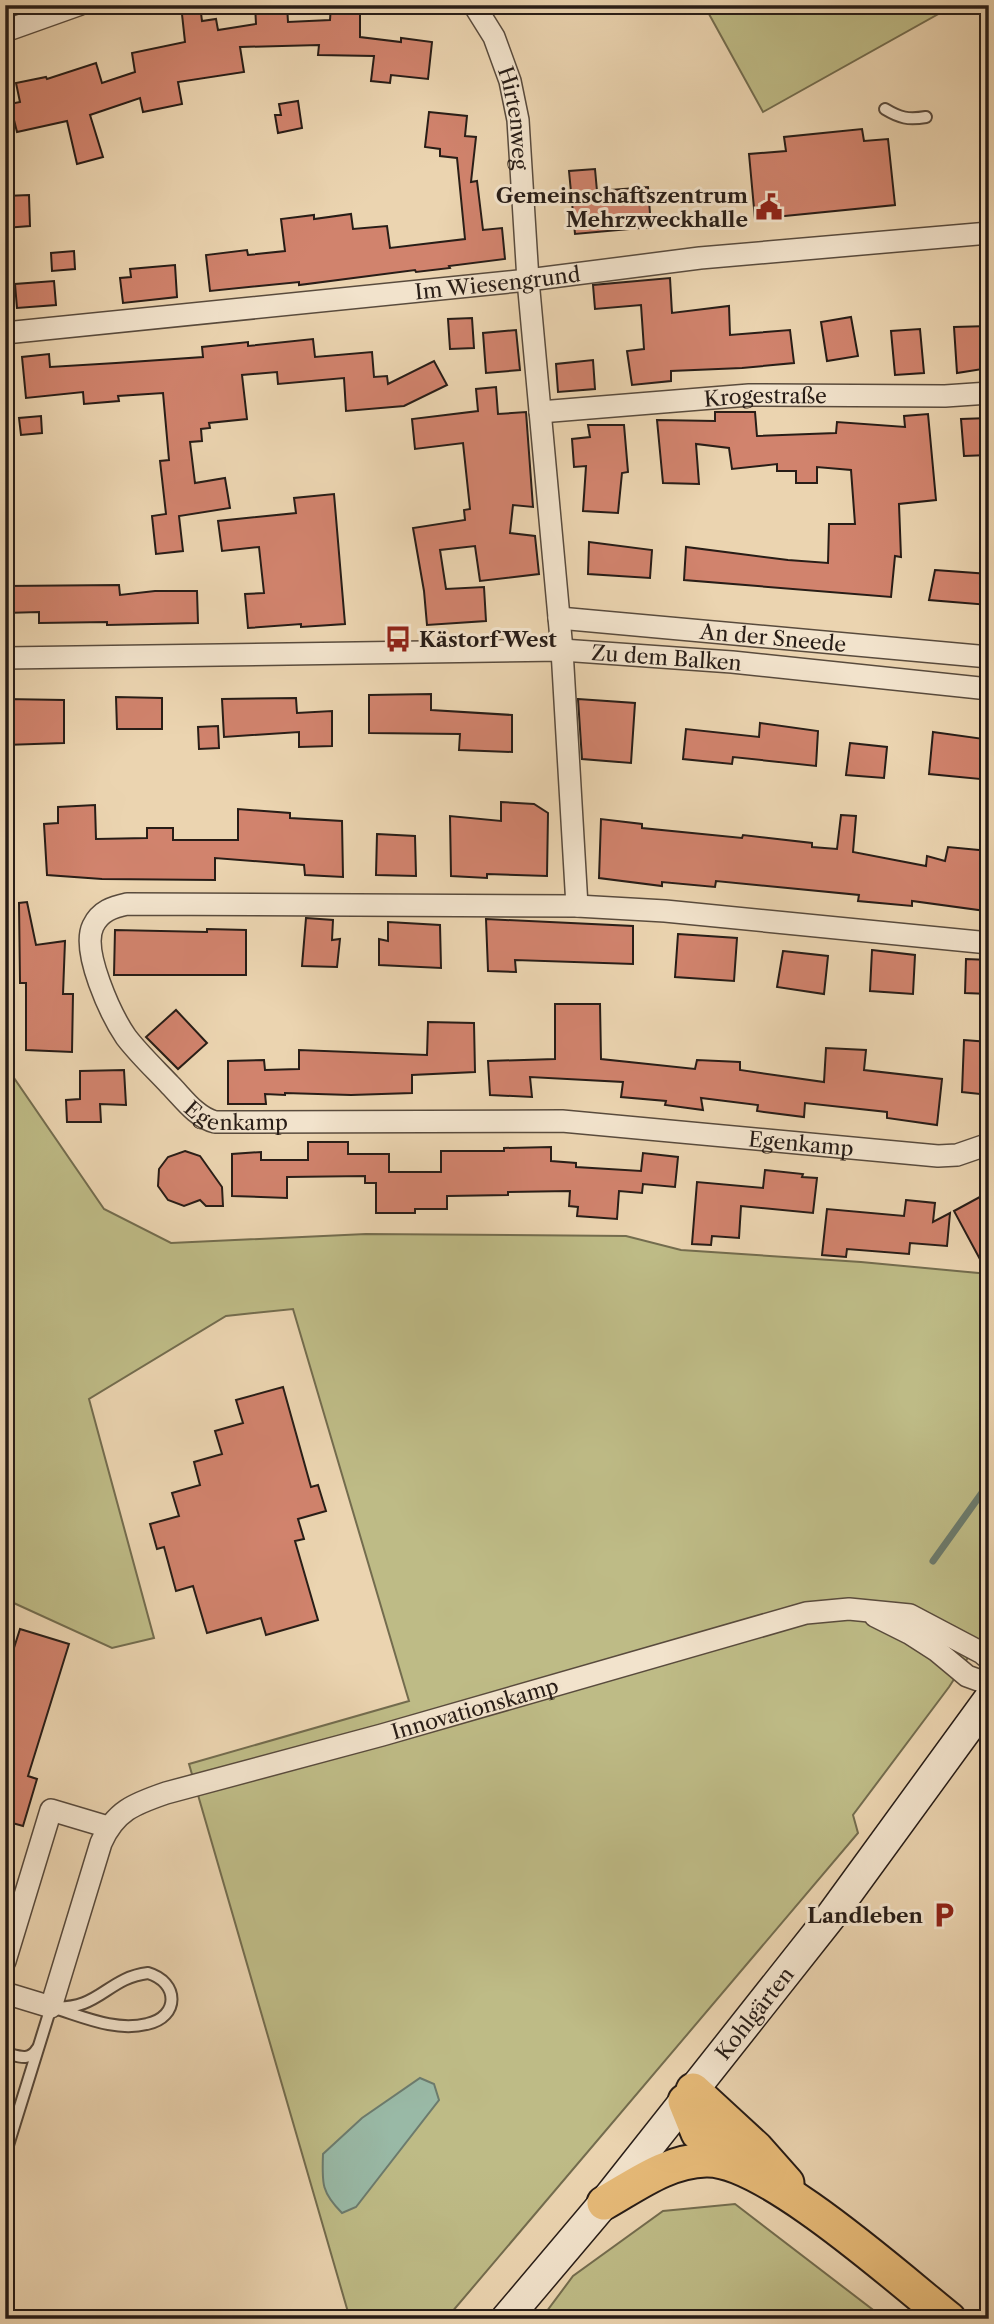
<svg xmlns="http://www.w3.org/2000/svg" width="994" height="2324" font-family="'Libre Caslon Text',serif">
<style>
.green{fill:#bebb86;stroke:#736c4e;stroke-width:2}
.water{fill:#99b9a6;stroke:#6c7b6d;stroke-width:2}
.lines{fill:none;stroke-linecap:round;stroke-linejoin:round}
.stream{stroke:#6c7b6d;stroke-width:7}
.building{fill:#d1836d;stroke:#281d17;stroke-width:2}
.lane-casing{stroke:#594b3d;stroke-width:14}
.street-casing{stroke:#594b3d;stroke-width:24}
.secondary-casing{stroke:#281d17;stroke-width:33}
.primary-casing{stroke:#281d17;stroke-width:37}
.lane{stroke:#f2e3cc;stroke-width:10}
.street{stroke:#f2e3cc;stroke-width:21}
.secondary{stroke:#f2e3cc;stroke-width:30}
.primary{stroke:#e6ba78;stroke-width:33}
.labels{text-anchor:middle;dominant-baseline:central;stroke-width:6;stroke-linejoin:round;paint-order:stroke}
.street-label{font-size:21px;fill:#281d17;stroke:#f2e3cc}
.poi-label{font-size:21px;font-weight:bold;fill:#281d17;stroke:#f2e3cc;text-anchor:end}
</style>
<rect width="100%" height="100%" fill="#ebd4b0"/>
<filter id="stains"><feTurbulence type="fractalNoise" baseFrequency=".00286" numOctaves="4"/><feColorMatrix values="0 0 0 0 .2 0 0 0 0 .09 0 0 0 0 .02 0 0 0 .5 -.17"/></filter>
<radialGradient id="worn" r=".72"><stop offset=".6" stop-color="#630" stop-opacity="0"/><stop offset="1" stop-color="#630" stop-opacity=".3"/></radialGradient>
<!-- green -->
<g class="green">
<polygon points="704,5 948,5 949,8 763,112"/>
<polygon points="5,1059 12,1075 104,1209 171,1243 366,1234 626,1236 681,1250 861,1262 989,1274 989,1625 949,1687 853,1815 858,1833 446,2319 350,2319 189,1764 409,1701 293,1309 226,1316 89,1399 154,1638 112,1648 5,1599"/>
<polygon points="735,2204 885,2319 541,2319 573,2276 663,2211"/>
</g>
<!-- water -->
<path class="water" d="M420,2078L434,2084L439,2100L356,2207L342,2213C321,2192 322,2183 323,2154L362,2118Z"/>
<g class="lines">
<!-- stream -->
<polyline class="stream" points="933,1561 989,1483"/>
</g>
<!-- building -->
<g class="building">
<polygon points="181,5 200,5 202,21 216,19 218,30 256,24 255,5 287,5 288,22 330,20 331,5 360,5 360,37 401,42 401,38 432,42 428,79 391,75 390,83 371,81 374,56 318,55 319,45 240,47 244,72 178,82 182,104 143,112 140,98 90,115 103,157 77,164 67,121 17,132 10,104 20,102 16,83 46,77 47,79 96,63 102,83 135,72 132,53 185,42"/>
<polygon points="298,101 302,128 278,133 275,115 281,115 279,104"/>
<polygon points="429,112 467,116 465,136 476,137 471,182 477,181 483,230 502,228 505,259 449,266 450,268 416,272 415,270 299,285 299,282 210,291 206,255 247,250 248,255 285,251 281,219 314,215 314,219 351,214 353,229 387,226 390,248 465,239 457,158 440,156 440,149 425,147"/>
<polygon points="862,129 864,141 888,139 895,205 755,219 749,154 786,151 784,137"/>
<polygon points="595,169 597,191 648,187 651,227 575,234 569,171"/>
<polygon points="29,195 30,226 5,228 5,196"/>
<polygon points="74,251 75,269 52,271 51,253"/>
<polygon points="175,265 177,297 123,303 120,278 131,277 130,269"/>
<polygon points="670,278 672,313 729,306 730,335 790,330 794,363 742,368 671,371 671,381 632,385 627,351 644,349 641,305 595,309 593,285"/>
<polygon points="54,281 56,305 17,308 15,284"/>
<polygon points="851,317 858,356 827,361 821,322"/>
<polygon points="472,318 474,348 450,349 448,319"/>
<polygon points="989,326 989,368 957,373 954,327"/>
<polygon points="920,329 924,373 895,375 891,331"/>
<polygon points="516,330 520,370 486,373 483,333"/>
<polygon points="313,339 315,357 372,352 374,377 387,376 388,384 434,361 447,385 404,406 346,411 344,378 278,384 277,372 242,375 247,419 209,423 210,428 201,429 202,441 190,442 195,483 225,478 230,508 179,516 183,551 156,554 152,516 166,514 160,461 169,460 163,393 118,396 119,401 84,404 83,392 26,398 22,357 49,354 50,367 116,363 203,357 202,347 248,342 248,346"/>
<polygon points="593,360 595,389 558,392 556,364"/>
<polygon points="496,387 498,414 526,412 533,507 513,505 510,533 535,536 539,574 480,581 475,546 440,550 446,589 484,587 486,621 427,625 424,591 413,528 465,520 464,510 470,509 463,443 415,449 412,419 478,411 476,389"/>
<polygon points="715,412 755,412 757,436 836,433 837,422 905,427 904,416 928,414 936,500 899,504 901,557 895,556 891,597 684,580 686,547 788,560 828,563 829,524 855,524 851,470 817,467 817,483 796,483 796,471 777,471 777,464 732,469 729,448 696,444 699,484 663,483 657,420 715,421"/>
<polygon points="41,416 42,433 21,435 19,418"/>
<polygon points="989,418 989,455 964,456 961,419"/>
<polygon points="588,425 624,425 628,472 622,473 618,513 583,511 586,466 574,467 572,439 590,437"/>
<polygon points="334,494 345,624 301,627 301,624 248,628 245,594 264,593 259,547 222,551 218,521 296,513 294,498"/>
<polygon points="589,542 652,550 650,578 588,574"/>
<polygon points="935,570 989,574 989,605 929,600"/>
<polygon points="119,585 120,595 155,591 197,591 198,623 107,625 107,622 39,623 39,612 5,613 5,586"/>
<polygon points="431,694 431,710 512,715 512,752 459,750 460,734 369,733 369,695"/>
<polygon points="116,697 162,698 162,729 117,729"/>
<polygon points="296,698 297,713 332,711 332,746 299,747 299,732 224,737 222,699"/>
<polygon points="5,699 64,700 64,743 5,745"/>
<polygon points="578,699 635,703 631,763 582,759"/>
<polygon points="760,723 818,731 816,766 733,757 732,764 683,759 686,729 759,737"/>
<polygon points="218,726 219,748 199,749 198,727"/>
<polygon points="933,732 984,739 980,779 929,774"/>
<polygon points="850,743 887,747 884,778 846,775"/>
<polygon points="501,802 534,804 548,813 547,876 487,874 487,878 451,876 450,816 501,821"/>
<polygon points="95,805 96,839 147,838 147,828 173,828 173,840 238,840 238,809 290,813 290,818 342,821 343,877 305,875 304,865 215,858 215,880 102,879 47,875 44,824 58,823 58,807"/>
<polygon points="841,815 856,816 853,852 926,866 927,856 945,861 948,847 989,851 986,911 912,901 912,906 858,901 859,895 716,881 715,887 662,882 662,886 599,878 601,819 642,824 642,828 742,838 743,835 812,843 812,847 837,849"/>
<polygon points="377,834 415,836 416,876 376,875"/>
<polygon points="27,902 36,945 65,941 63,994 73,994 72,1052 26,1050 26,983 20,983 19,903"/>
<polygon points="306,918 333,920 332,940 340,939 337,967 302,966"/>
<polygon points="486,919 633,926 633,964 515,960 516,972 488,971"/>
<polygon points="388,922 440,925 441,968 379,965 379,939 388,941"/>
<polygon points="207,929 246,930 246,975 114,975 115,930 207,932"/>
<polygon points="678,934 737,938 734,981 675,977"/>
<polygon points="872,950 915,955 913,994 870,991"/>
<polygon points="783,951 828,956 824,994 777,987"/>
<polygon points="966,959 989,960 989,994 965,993"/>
<polygon points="555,1004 600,1004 601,1059 695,1069 697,1060 740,1062 740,1070 824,1082 826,1048 866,1050 864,1070 942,1079 937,1125 887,1118 887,1112 805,1103 804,1117 757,1111 758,1105 701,1098 703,1110 665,1105 666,1101 621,1097 623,1082 530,1077 532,1097 490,1095 488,1061 555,1059"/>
<polygon points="176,1010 207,1043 178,1069 146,1037"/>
<polygon points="428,1022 474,1023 475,1072 412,1075 412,1093 351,1095 285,1093 285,1095 265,1094 266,1104 228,1104 228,1061 264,1060 265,1070 299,1069 299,1050 427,1055"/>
<polygon points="964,1040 989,1042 989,1095 962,1092"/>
<polygon points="124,1070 126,1105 100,1104 101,1122 67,1122 66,1100 80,1099 80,1071"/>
<polygon points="308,1142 348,1142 348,1154 389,1154 389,1172 441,1172 441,1151 504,1151 504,1148 551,1147 551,1161 576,1163 576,1167 641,1171 643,1153 678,1157 675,1187 643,1184 642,1193 619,1191 617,1219 577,1216 578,1207 569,1206 570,1191 508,1192 508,1195 447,1196 447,1209 415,1209 415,1213 376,1213 376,1183 365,1183 365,1176 287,1177 287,1198 232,1196 232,1154 261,1152 261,1160 308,1160"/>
<polygon points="185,1151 200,1156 222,1187 223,1206 206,1206 200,1200 184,1206 168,1200 158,1186 159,1169 168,1157"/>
<polygon points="765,1170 803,1174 802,1177 817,1178 813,1213 741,1206 739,1238 712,1236 711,1245 692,1244 697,1182 763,1188"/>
<polygon points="989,1192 989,1276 954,1211"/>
<polygon points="906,1200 935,1203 933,1222 950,1213 947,1246 910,1243 909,1254 847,1249 846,1257 822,1255 827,1209 904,1216"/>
<polygon points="283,1387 311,1487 318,1485 326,1511 298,1519 304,1539 295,1541 318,1620 266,1635 261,1618 207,1633 193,1586 176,1591 164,1547 157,1549 150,1524 179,1516 172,1493 200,1485 194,1462 222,1454 215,1431 243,1423 236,1400"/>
<polygon points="20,1629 69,1644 28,1776 37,1779 23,1826 5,1821 5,1676"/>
</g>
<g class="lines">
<!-- lane casing -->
<g class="lane-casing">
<g id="lane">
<path d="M885,109C900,118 908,120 926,117"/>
<path d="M148,1973C179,1982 180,2017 147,2024C114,2032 82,2016 51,2007C100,2011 106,1978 148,1973Z"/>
<path d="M5,2053C18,2056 29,2062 37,2049"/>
<polyline points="5,2155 51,2007"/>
</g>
</g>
<!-- street casing -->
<g class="street-casing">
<g id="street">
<path id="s1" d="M474,5L494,37L510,81L518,120L528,280L562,650L577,906"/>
<polyline points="5,31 78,5"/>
<path id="s2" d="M5,333L528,280L700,258L989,233"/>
<path id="s3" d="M540,412L749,395L945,396L989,393"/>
<path id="s4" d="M559,618L989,657"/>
<path id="s5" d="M5,658L562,650L732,662L989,689"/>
<path id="s6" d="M989,943L665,911L577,906L127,904C113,907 100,911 93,926C81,951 111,1015 126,1037C139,1054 155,1069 170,1085C183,1098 196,1117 215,1122L562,1121L938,1156L957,1155L989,1144"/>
<polyline points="875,1616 909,1633 937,1651 967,1676 989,1684"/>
<polyline points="5,1961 51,1810 108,1827"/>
<path id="s7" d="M5,1993L51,2007L101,1843C115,1811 134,1804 166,1793L382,1735L806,1613L849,1609L910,1615L982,1653L989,1659"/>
</g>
</g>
<!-- secondary casing -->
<g class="secondary-casing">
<g id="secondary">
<path id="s8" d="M506,2319L604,2203L831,1916L989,1699"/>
</g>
</g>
<!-- primary casing -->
<g class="primary-casing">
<g id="primary">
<polyline points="693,2090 756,2148 787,2183"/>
<polyline points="685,2101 698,2133 736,2165"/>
<path d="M604,2203C636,2185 667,2161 706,2160C765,2158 900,2280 949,2319"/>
</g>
</g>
<!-- lane -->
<use href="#lane" class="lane"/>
<!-- street -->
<use href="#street" class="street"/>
<!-- secondary -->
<use href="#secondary" class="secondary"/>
<!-- primary -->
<use href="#primary" class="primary"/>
</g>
<!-- icons -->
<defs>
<g id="civic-bare" transform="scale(2.1)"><path d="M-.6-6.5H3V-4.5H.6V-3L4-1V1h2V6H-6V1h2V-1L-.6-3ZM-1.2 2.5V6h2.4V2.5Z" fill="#8f2418" stroke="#f2e3cc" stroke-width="2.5" paint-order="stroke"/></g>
<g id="bus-bare" transform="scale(2.1)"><path d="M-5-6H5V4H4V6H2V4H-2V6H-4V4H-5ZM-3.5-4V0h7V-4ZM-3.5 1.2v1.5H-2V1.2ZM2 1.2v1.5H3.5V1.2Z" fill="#8f2418" stroke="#f2e3cc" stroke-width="2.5" paint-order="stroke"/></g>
<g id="parking-bare" transform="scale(2.1)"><path d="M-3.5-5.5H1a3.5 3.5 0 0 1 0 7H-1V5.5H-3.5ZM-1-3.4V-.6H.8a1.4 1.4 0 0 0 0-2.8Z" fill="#8f2418" stroke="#f2e3cc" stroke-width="2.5" paint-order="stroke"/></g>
</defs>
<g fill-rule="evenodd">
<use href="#civic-bare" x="769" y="207"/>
<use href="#bus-bare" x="398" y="639"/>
<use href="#parking-bare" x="944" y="1915"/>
</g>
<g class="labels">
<!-- street labels -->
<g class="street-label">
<text stroke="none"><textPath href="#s1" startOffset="122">Hirtenweg</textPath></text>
<text stroke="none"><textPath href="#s2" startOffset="495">Im Wiesengrund</textPath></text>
<text stroke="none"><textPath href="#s3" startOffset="226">Krogestraße</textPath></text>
<text stroke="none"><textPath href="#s4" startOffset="215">An der Sneede</textPath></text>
<text stroke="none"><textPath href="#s5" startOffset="662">Zu dem Balken</textPath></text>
<text stroke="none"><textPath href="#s6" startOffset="1169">Egenkamp</textPath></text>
<text stroke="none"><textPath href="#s6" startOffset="1736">Egenkamp</textPath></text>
<text stroke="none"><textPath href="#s7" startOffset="625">Innovationskamp</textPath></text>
<text stroke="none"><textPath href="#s8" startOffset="394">Kohlgärten</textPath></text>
</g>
<!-- poi labels -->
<g class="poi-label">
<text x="748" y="195">Gemeinschaftszentrum<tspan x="748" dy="24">Mehrzweckhalle</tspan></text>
<text x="419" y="639" text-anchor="start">Kästorf West</text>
<text x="923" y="1915">Landleben</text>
</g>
</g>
<!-- margin -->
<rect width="994" height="2324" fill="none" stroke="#ebd4b0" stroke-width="28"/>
<rect x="7" y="7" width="980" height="2310" fill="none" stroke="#281d17" stroke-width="3.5"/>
<rect x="14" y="14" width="966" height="2296" fill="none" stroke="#281d17" stroke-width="2"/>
<rect width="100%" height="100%" filter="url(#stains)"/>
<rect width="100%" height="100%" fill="url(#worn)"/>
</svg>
